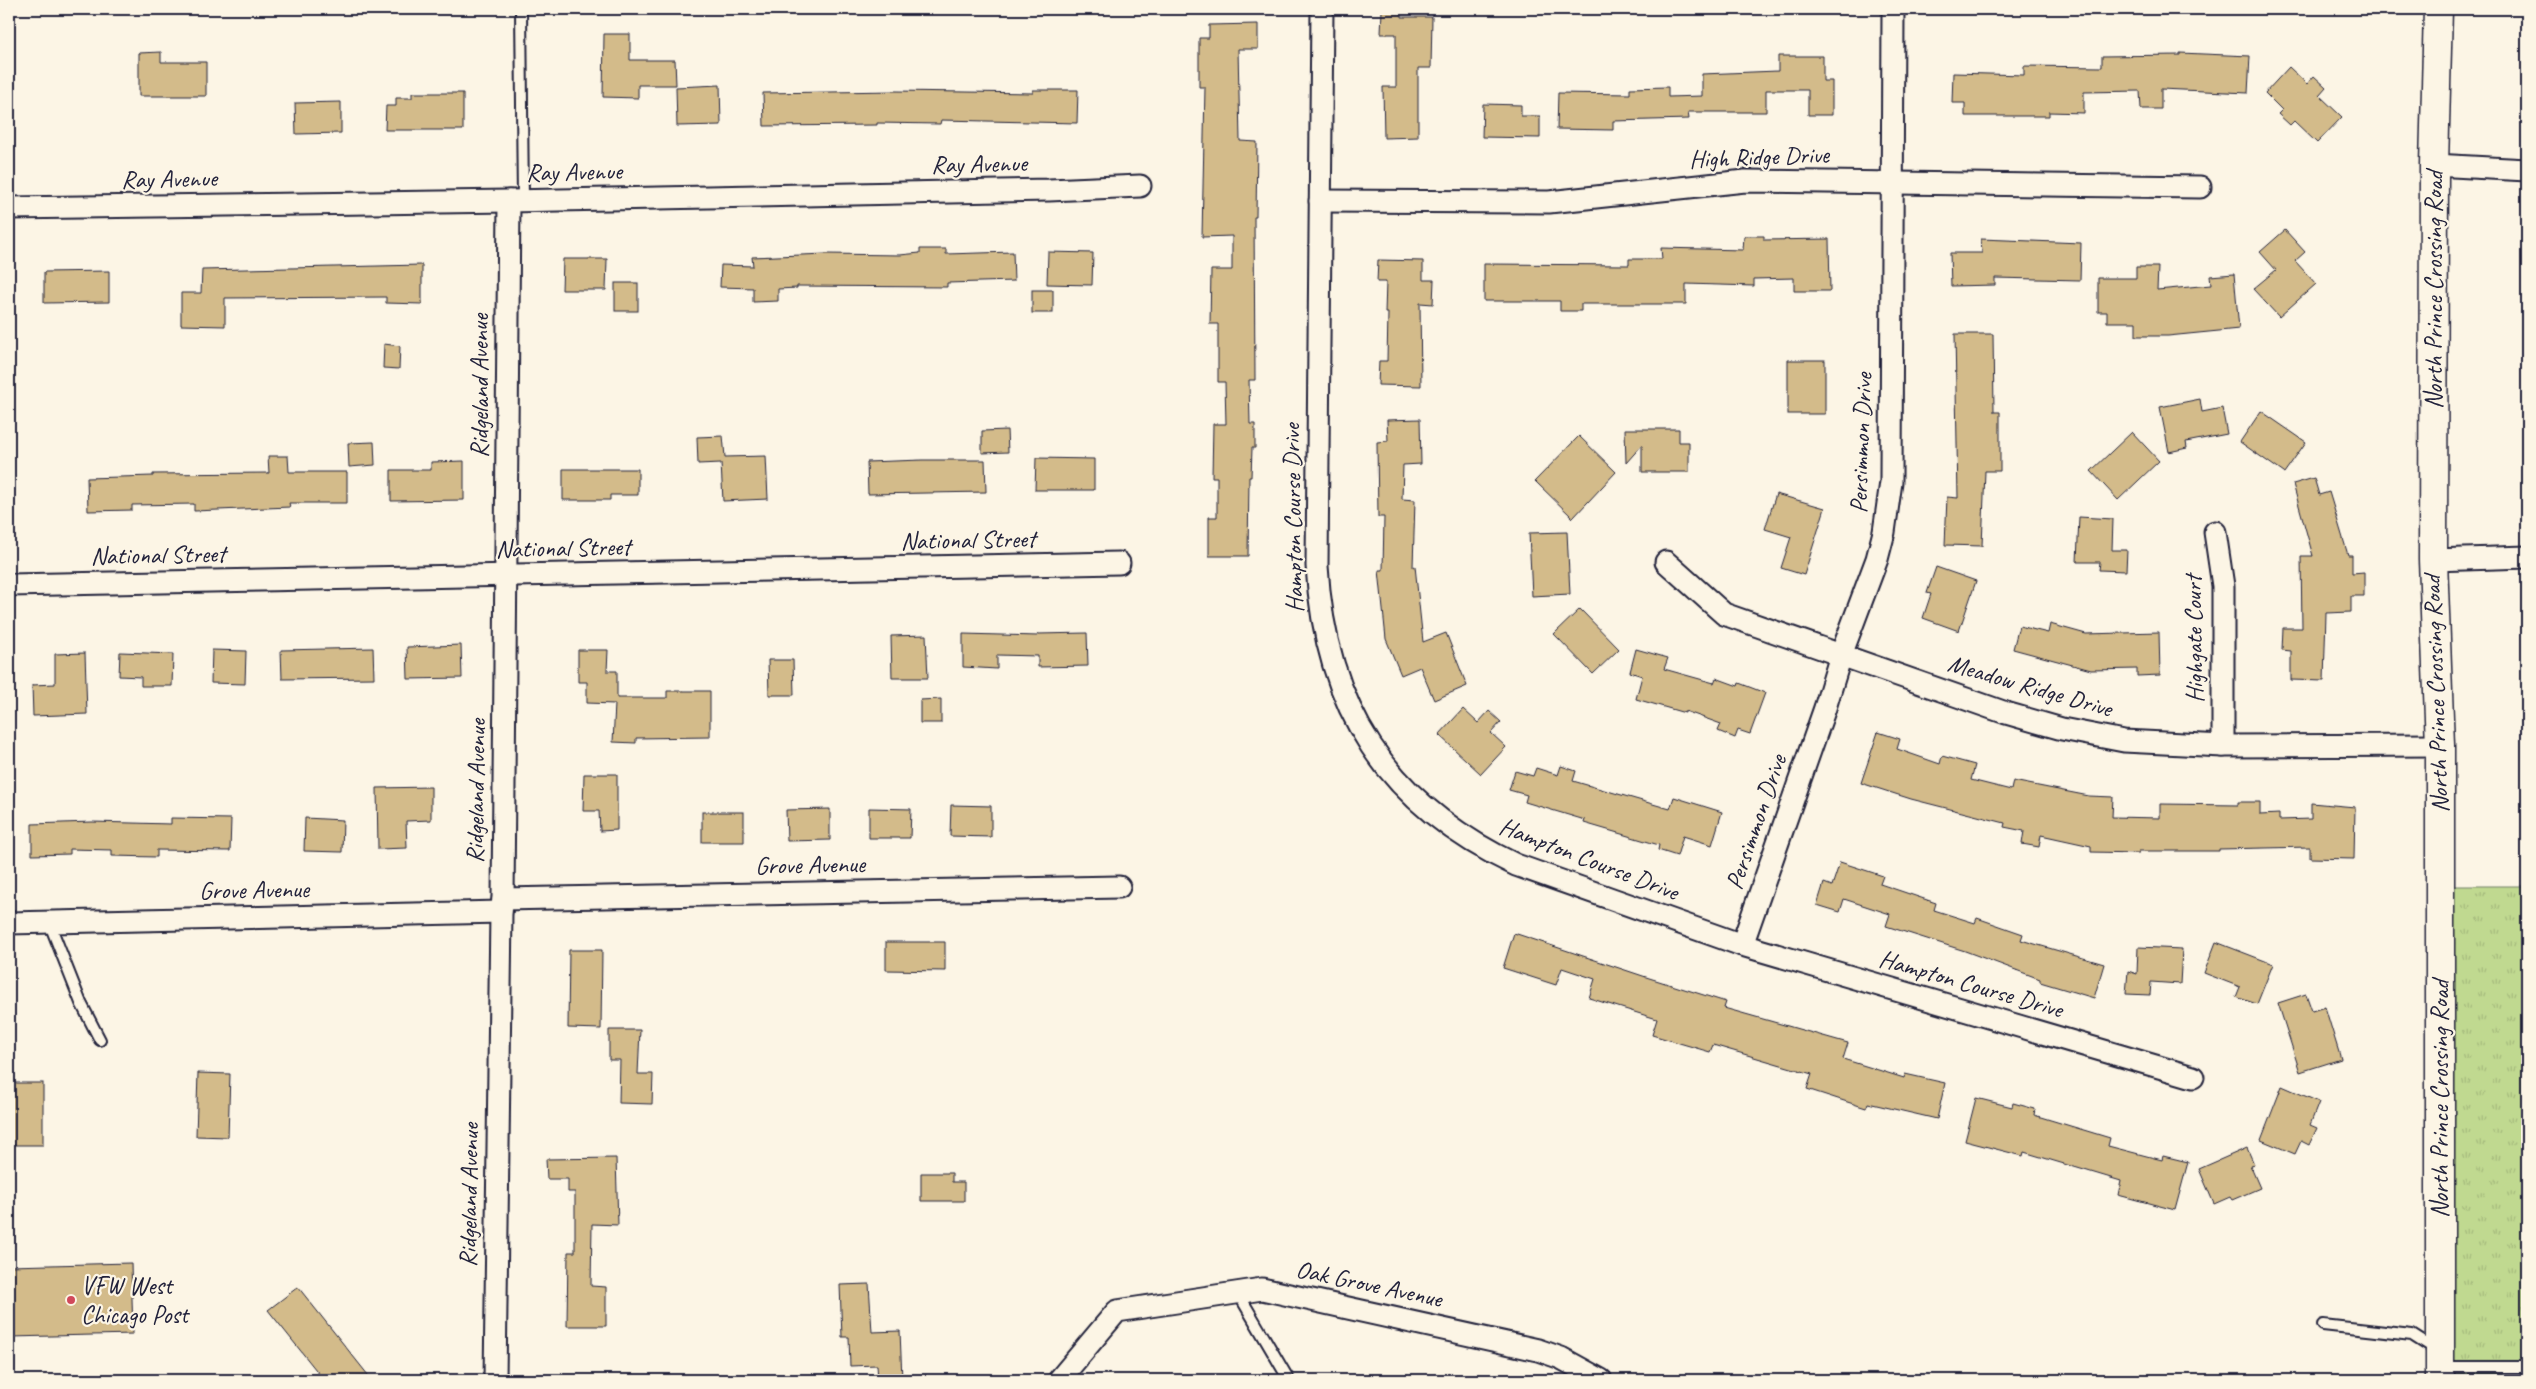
<svg xmlns="http://www.w3.org/2000/svg" width="2536" height="1389" font-family="Caveat,sans-serif">
<style>
.park{fill:url(#park-tufts);stroke:#717e66}
.building{fill:#d3bb8a;stroke:#22223b}
.lines{fill:none;stroke-linecap:round;stroke-linejoin:round}
.lane-casing{stroke:#22223b;stroke-width:14}
.street-casing{stroke:#22223b;stroke-width:25}
.secondary-casing{stroke:#22223b;stroke-width:31}
.lane{stroke:#fcf5e5;stroke-width:10}
.street{stroke:#fcf5e5;stroke-width:21}
.secondary{stroke:#fcf5e5;stroke-width:28}
.poi-dot{fill:#d1495b;stroke:#fcf5e5;stroke-width:2}
.labels{text-anchor:middle;dominant-baseline:central;stroke-width:4.5;stroke-linejoin:round;paint-order:stroke}
.street-label{font-size:25px;fill:#22223b;stroke:#fcf5e5}
.poi-label{font-size:25px;fill:#22223b;stroke:#fcf5e5;text-anchor:start}
</style>
<defs>
<pattern id="park-tufts" width="24" height="20" patternUnits="userSpaceOnUse" patternTransform="scale(1.25)"><rect width="24" height="20" fill="#c0d990"/><path d="M3 7l-1-3M5 7V3M7 7l1-3M15 17l-1-3M17 17v-4M19 17l1-3" fill="none" stroke="#a5ba7d"/></pattern>
</defs>
<rect width="100%" height="100%" fill="#fcf5e5"/>
<filter id="ink" filterUnits="userSpaceOnUse"><feTurbulence type="fractalNoise" baseFrequency=".02" numOctaves="2"/><feDisplacementMap in="SourceGraphic" scale="10" xChannelSelector="R" yChannelSelector="G"/><feConvolveMatrix kernelMatrix="1 2 1 2 8 2 1 2 1" color-interpolation-filters="sRGB"/></filter>
<g filter="url(#ink)">
<!-- park -->
<polygon class="park" points="2440,886 2527,886 2527,1380 2439,1380"/>
<!-- building -->
<g class="building">
<polygon points="1382,10 1402,10 1402,17 1432,17 1431,68 1418,68 1418,137 1384,138 1383,87 1396,87 1396,34 1381,34"/>
<polygon points="1258,24 1258,49 1238,49 1240,141 1257,142 1256,217 1254,217 1255,380 1249,380 1250,424 1255,424 1255,448 1252,448 1251,477 1249,477 1248,556 1209,556 1209,517 1217,517 1217,477 1212,477 1213,424 1226,424 1225,382 1218,382 1218,324 1210,324 1211,270 1232,270 1232,236 1202,237 1205,87 1199,87 1199,38 1209,38 1209,25"/>
<polygon points="604,34 630,34 630,60 675,60 676,85 638,85 638,98 603,97"/>
<polygon points="161,52 161,62 206,62 206,96 139,96 139,53"/>
<polygon points="2180,53 2250,56 2248,93 2161,89 2161,109 2141,109 2140,91 2084,92 2084,113 2049,112 2049,116 1965,116 1965,103 1952,103 1953,73 2024,75 2024,66 2102,67 2102,56 2180,55"/>
<polygon points="1778,56 1823,56 1823,81 1832,81 1832,115 1808,115 1808,90 1766,90 1766,112 1688,112 1689,119 1613,121 1613,130 1557,129 1558,93 1630,94 1630,88 1668,87 1668,97 1702,96 1702,74 1778,71"/>
<polygon points="2289,67 2307,84 2314,76 2326,87 2319,95 2342,117 2317,143 2294,121 2290,125 2278,114 2282,110 2265,93"/>
<polygon points="720,85 721,125 677,126 676,87"/>
<polygon points="1033,90 1078,90 1077,123 941,120 940,124 877,123 877,125 764,126 763,93 896,91 1033,93"/>
<polygon points="412,93 463,93 463,130 385,130 386,106 396,106 396,98 412,98"/>
<polygon points="341,102 341,133 296,134 295,103"/>
<polygon points="1483,104 1521,105 1521,116 1540,116 1540,138 1482,137"/>
<polygon points="2285,230 2305,252 2295,261 2316,284 2279,317 2253,289 2276,270 2260,252"/>
<polygon points="1744,236 1764,236 1764,240 1829,239 1830,291 1794,291 1794,278 1754,279 1754,286 1686,284 1686,304 1581,304 1581,311 1560,311 1560,301 1484,301 1484,264 1629,265 1629,259 1662,259 1661,248 1743,250"/>
<polygon points="1981,239 2081,243 2080,280 1995,278 1995,285 1951,286 1950,253 1982,253"/>
<polygon points="920,249 946,249 946,254 1013,252 1014,281 947,283 947,287 797,286 797,288 778,289 778,301 753,302 753,288 720,287 721,265 753,266 752,257 826,254 900,255 920,253"/>
<polygon points="1048,252 1093,253 1092,285 1047,284"/>
<polygon points="563,259 607,259 606,290 562,290"/>
<polygon points="1378,260 1423,261 1423,280 1434,280 1433,304 1420,303 1421,386 1378,385 1379,361 1387,361 1388,313 1385,313 1386,282 1377,282"/>
<polygon points="422,265 422,304 386,303 386,297 225,298 225,326 181,325 181,293 201,293 202,270"/>
<polygon points="2136,267 2158,267 2157,290 2211,285 2210,276 2234,274 2239,329 2168,336 2136,336 2136,322 2107,322 2107,312 2098,312 2098,278 2136,278"/>
<polygon points="109,271 109,302 44,303 44,272"/>
<rect x="615" y="283" width="23" height="28"/>
<rect x="1032" y="290" width="21" height="23"/>
<polygon points="1955,334 1993,334 1994,412 2000,412 2000,471 1985,471 1982,546 1945,545 1947,497 1958,498"/>
<polygon points="384,344 400,346 399,369 383,368"/>
<rect x="1788" y="360" width="37" height="54"/>
<polygon points="2200,399 2202,412 2222,408 2227,434 2186,442 2187,448 2169,452 2160,407"/>
<polygon points="2261,411 2306,442 2284,473 2240,442"/>
<polygon points="1420,419 1421,464 1403,465 1402,499 1415,500 1413,567 1415,566 1423,642 1446,633 1467,686 1434,700 1420,667 1401,675 1386,639 1379,570 1383,570 1384,517 1378,517 1377,442 1388,441 1387,420"/>
<polygon points="1625,429 1679,429 1679,442 1689,442 1689,472 1642,472 1642,445 1626,463"/>
<polygon points="1007,430 1008,452 982,453 982,431"/>
<polygon points="2132,432 2159,461 2118,500 2091,471"/>
<polygon points="723,436 725,457 766,456 768,499 723,501 721,463 698,464 697,437"/>
<polygon points="1579,436 1616,472 1573,518 1535,481"/>
<polygon points="374,442 375,465 349,467 348,443"/>
<polygon points="268,456 288,456 289,472 347,472 347,503 289,503 290,507 194,511 194,504 132,505 132,510 88,511 87,478 153,476 153,474 269,473"/>
<polygon points="1036,458 1094,459 1094,490 1035,490"/>
<polygon points="922,460 985,460 986,492 868,494 867,462"/>
<polygon points="464,461 464,500 391,501 391,470 431,470 431,462"/>
<polygon points="563,469 638,469 638,495 610,495 610,500 563,500"/>
<polygon points="2314,478 2319,495 2329,492 2348,555 2352,555 2352,573 2364,572 2364,596 2351,596 2351,612 2326,613 2324,681 2291,680 2291,651 2282,650 2283,628 2302,628 2301,556 2313,556 2293,484"/>
<polygon points="1776,494 1825,508 1804,575 1781,568 1791,537 1765,529"/>
<polygon points="2079,517 2113,519 2112,550 2127,550 2126,571 2099,570 2100,562 2077,562"/>
<polygon points="1567,532 1570,594 1532,596 1529,533"/>
<polygon points="1936,567 1976,581 1959,631 1923,618 1931,594 1927,593"/>
<polygon points="1580,609 1619,649 1593,674 1554,634"/>
<polygon points="2050,624 2086,634 2159,632 2160,675 2137,676 2137,669 2091,670 2013,649 2019,626 2048,633"/>
<polygon points="1087,633 1088,666 1038,667 1038,656 997,655 997,669 963,667 963,634 1038,636 1038,634"/>
<polygon points="926,635 928,678 892,678 891,636"/>
<polygon points="461,645 462,678 408,679 407,647"/>
<polygon points="373,648 374,678 282,679 281,650"/>
<polygon points="1636,649 1668,658 1664,669 1714,683 1716,678 1738,686 1739,683 1765,693 1750,734 1738,730 1735,738 1718,731 1721,724 1685,711 1685,713 1636,699 1642,676 1630,672"/>
<polygon points="212,650 246,651 245,684 211,683"/>
<polygon points="578,650 608,650 607,671 617,671 617,698 667,698 667,691 710,691 710,737 636,738 636,743 613,742 615,704 587,703 587,682 578,682"/>
<polygon points="120,652 173,654 172,686 141,686 141,677 119,676"/>
<polygon points="85,653 87,714 33,716 32,685 55,684 55,654"/>
<polygon points="768,660 793,660 794,695 769,695"/>
<polygon points="941,699 941,723 920,723 920,700"/>
<polygon points="1463,709 1478,723 1489,711 1501,722 1491,733 1506,747 1481,774 1439,735"/>
<polygon points="1878,732 1900,739 1897,749 1940,764 1942,756 1975,765 1971,780 2011,790 2013,781 2089,796 2113,797 2112,817 2160,818 2160,804 2238,805 2238,802 2260,802 2260,815 2279,814 2279,820 2311,819 2311,803 2355,807 2354,859 2310,858 2310,847 2219,849 2219,851 2139,851 2139,853 2091,852 2091,846 2041,835 2039,847 2022,844 2024,831 2004,827 2005,823 1911,799 1861,783"/>
<polygon points="1561,766 1576,771 1573,781 1670,809 1674,797 1722,812 1712,845 1683,836 1677,856 1658,850 1659,845 1584,823 1585,820 1525,802 1527,795 1509,790 1515,771 1533,776 1536,768 1558,775"/>
<polygon points="584,774 617,774 617,830 600,831 599,811 583,811"/>
<polygon points="431,787 431,820 406,821 407,848 378,849 377,788"/>
<polygon points="951,805 991,806 991,837 950,836"/>
<polygon points="869,808 911,809 910,838 869,838"/>
<polygon points="830,809 830,840 787,841 786,810"/>
<rect x="702" y="812" width="42" height="30"/>
<polygon points="171,818 231,819 230,851 157,850 157,857 112,856 112,850 70,849 70,854 32,855 32,824 92,822 171,824"/>
<polygon points="305,818 343,820 342,852 304,851"/>
<polygon points="1840,862 1883,876 1880,884 1936,903 1934,910 1975,923 1977,918 2023,934 2021,940 2104,964 2094,998 2040,982 2040,979 1965,951 1886,926 1890,914 1844,899 1840,912 1817,905 1824,883 1832,886"/>
<polygon points="1514,933 1646,977 1726,1002 1724,1008 1848,1043 1843,1059 1904,1078 1905,1074 1945,1083 1937,1119 1868,1103 1866,1108 1807,1089 1812,1074 1713,1045 1710,1052 1652,1035 1657,1019 1589,998 1595,979 1562,968 1556,985 1503,968"/>
<polygon points="886,942 945,942 945,971 886,970"/>
<polygon points="2216,942 2273,964 2257,1004 2236,997 2240,987 2204,973"/>
<polygon points="2138,947 2182,949 2180,984 2151,982 2150,995 2126,994 2128,971 2137,974"/>
<polygon points="569,950 602,950 601,1029 568,1028"/>
<polygon points="2306,994 2312,1011 2325,1007 2341,1059 2300,1072 2278,1003"/>
<polygon points="609,1030 640,1030 638,1074 653,1074 652,1104 619,1103 620,1060 609,1060"/>
<polygon points="198,1073 230,1074 228,1137 196,1136"/>
<rect x="9" y="1083" width="34" height="62"/>
<polygon points="2282,1086 2319,1102 2310,1125 2317,1128 2309,1145 2301,1141 2295,1154 2261,1140"/>
<polygon points="1976,1098 2012,1107 2013,1103 2035,1109 2034,1115 2110,1138 2108,1146 2162,1160 2163,1156 2188,1162 2175,1210 2118,1195 2121,1181 2024,1152 2023,1156 1965,1141"/>
<polygon points="2247,1148 2254,1164 2250,1165 2260,1188 2232,1200 2230,1197 2214,1204 2199,1169"/>
<polygon points="616,1158 618,1225 592,1224 591,1286 606,1287 606,1326 567,1326 568,1252 575,1252 575,1192 568,1192 568,1179 547,1179 546,1159"/>
<polygon points="921,1173 952,1173 952,1182 964,1182 964,1201 921,1201"/>
<polygon points="131,1263 133,1334 11,1337 9,1266"/>
<polygon points="869,1284 872,1332 900,1331 902,1380 878,1380 877,1365 850,1366 849,1337 842,1337 840,1285"/>
<polygon points="298,1287 372,1380 324,1380 268,1310"/>
</g>
<g class="lines">
<!-- lane casing -->
<g class="lane-casing">
<g id="lane">
<polyline points="521,9 523,201"/>
<polyline points="49,922 81,1003 100,1040"/>
<polyline points="1238,1293 1289,1380"/>
<polyline points="2323,1325 2412,1335 2437,1351"/>
<polyline points="2441,1367 2527,1367"/>
</g>
</g>
<!-- street casing -->
<g class="street-casing">
<g id="street">
<path d="M1322,9L1317,566C1325,708 1387,804 1516,865L1742,945L2193,1077"/>
<polyline points="2434,165 2527,170"/>
<polyline points="1320,201 1549,202 1745,181 2200,187"/>
<polyline points="9,208 509,201 1049,190 1140,186"/>
<polyline points="2215,532 2223,586 2223,746"/>
<polyline points="2433,560 2527,557"/>
<polyline points="1666,562 1724,614 2006,713 2062,729 2124,741 2223,746 2440,745"/>
<polyline points="9,585 1119,563"/>
<polyline points="503,899 1119,887"/>
<polyline points="9,923 501,912"/>
<polyline points="1742,945 1825,708 1841,655 1877,559 1884,532 1891,482 1893,9"/>
<polyline points="495,1380 501,912 503,899 509,201"/>
<polyline points="1059,1380 1117,1311 1262,1289 1538,1350 1561,1358 1601,1380"/>
</g>
</g>
<!-- secondary casing -->
<g class="secondary-casing">
<polyline id="secondary" points="2438,9 2434,165 2433,560 2440,745 2440,1380"/>
</g>
<!-- lane -->
<use href="#lane" class="lane"/>
<!-- street -->
<use href="#street" class="street"/>
<!-- secondary -->
<use href="#secondary" class="secondary"/>
</g>
</g>
<!-- markers -->
<circle class="poi-dot" cx="71" cy="1300" r="5"/>
<g class="labels">
<!-- street labels -->
<g class="street-label">
<text transform="translate(1759 157) rotate(-2)">High Ridge Drive</text>
<text transform="translate(979 164) rotate(-1)">Ray Avenue</text>
<text transform="translate(574 172) rotate(-1)">Ray Avenue</text>
<text transform="translate(169 179) rotate(-1)">Ray Avenue</text>
<text transform="translate(2434 290) rotate(-90)">North Prince Crossing Road</text>
<text transform="translate(480 386) rotate(-90)">Ridgeland Avenue</text>
<text transform="translate(1861 443) rotate(-88)">Persimmon Drive</text>
<text transform="translate(1293 518) rotate(-91)">Hampton Course Drive</text>
<text transform="translate(968 540) rotate(-1)">National Street</text>
<text transform="translate(563 548) rotate(-1)">National Street</text>
<text transform="translate(158 555) rotate(-1)">National Street</text>
<text transform="translate(2194 639) rotate(-91)">Highgate Court</text>
<text transform="translate(2030 686) rotate(16)">Meadow Ridge Drive</text>
<text transform="translate(2436 694) rotate(-92)">North Prince Crossing Road</text>
<text transform="translate(476 791) rotate(-89)">Ridgeland Avenue</text>
<text transform="translate(1756 822) rotate(-71)">Persimmon Drive</text>
<text transform="translate(1589 859) rotate(21)">Hampton Course Drive</text>
<text transform="translate(810 865) rotate(-1)">Grove Avenue</text>
<text transform="translate(254 890) rotate(-1)">Grove Avenue</text>
<text transform="translate(1971 984) rotate(16)">Hampton Course Drive</text>
<text transform="translate(2440 1099) rotate(-90)">North Prince Crossing Road</text>
<text transform="translate(469 1195) rotate(-89)">Ridgeland Avenue</text>
<text transform="translate(1369 1284) rotate(12)">Oak Grove Avenue</text>
</g>
<!-- poi labels -->
<g class="poi-label">
<text x="81" y="1286">VFW West<tspan x="81" dy="29">Chicago Post</tspan></text>
</g>
</g>
<!-- margin -->
<rect width="2536" height="1389" fill="none" stroke="#fcf5e5" stroke-width="30"/>
<rect x="15" y="15" width="2506" height="1359" fill="none" stroke="#22223b" stroke-width="2" filter="url(#ink)"/>
</svg>
